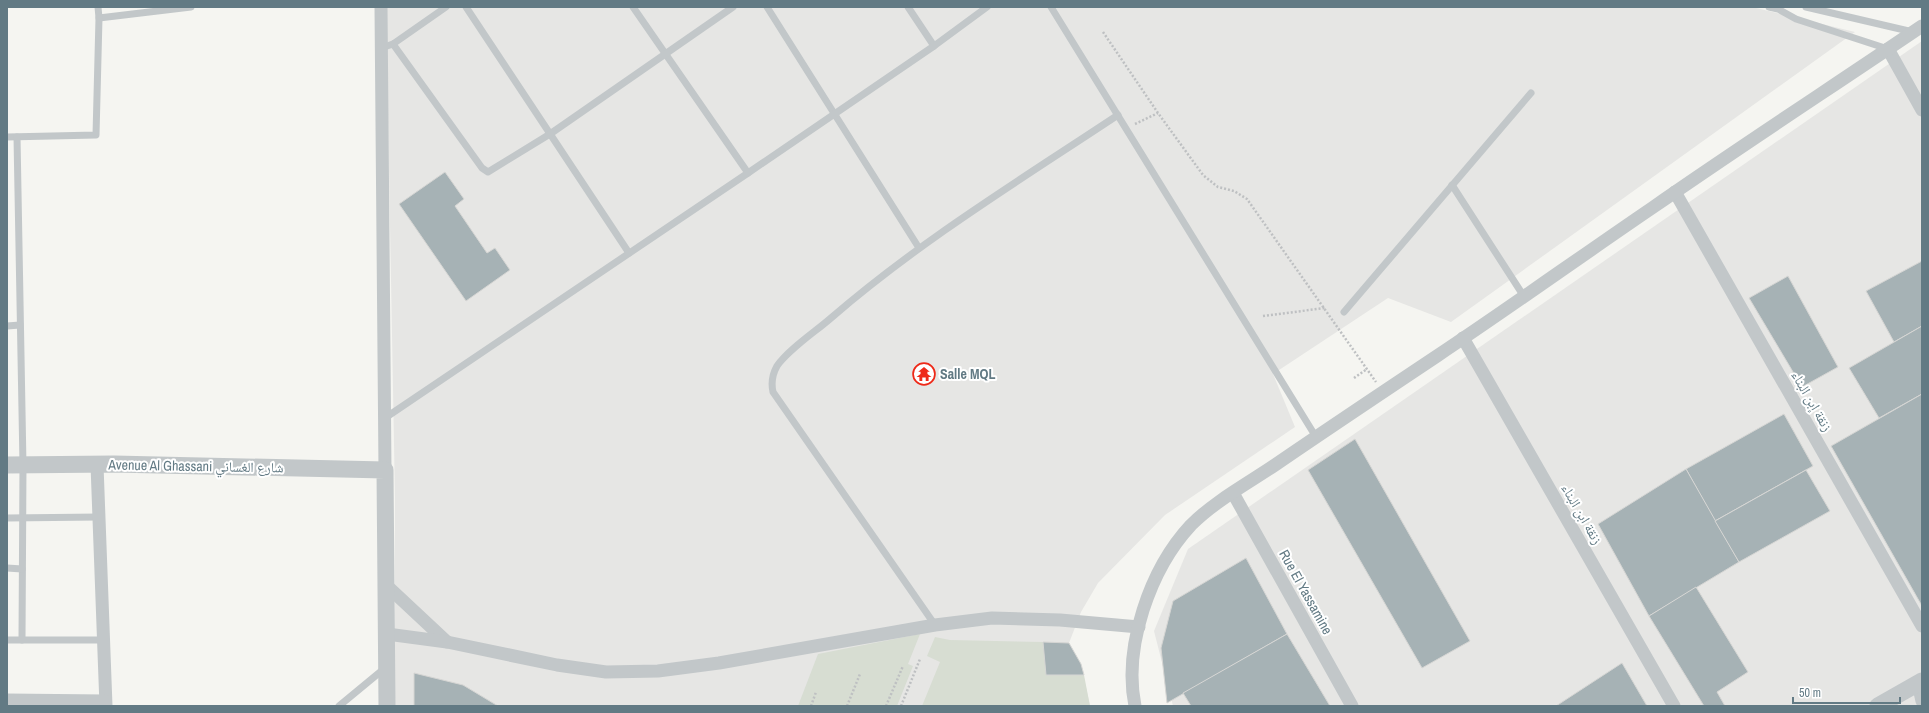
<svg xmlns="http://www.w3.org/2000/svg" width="1929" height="713" font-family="'Archivo Narrow','Noto Naskh Arabic',sans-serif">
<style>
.built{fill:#e6e6e4}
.green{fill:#d7ddd2}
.building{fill:#a6b2b5;stroke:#d6d6d4}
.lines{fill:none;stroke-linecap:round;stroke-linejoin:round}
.path{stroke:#bec0c2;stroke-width:2.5;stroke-dasharray:2 2;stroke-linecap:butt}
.service{stroke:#c2c7c9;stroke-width:7}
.minor{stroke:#c2c7c9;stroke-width:13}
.tertiary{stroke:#c2c7c9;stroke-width:17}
.labels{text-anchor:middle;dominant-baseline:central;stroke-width:4;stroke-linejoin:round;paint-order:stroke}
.poi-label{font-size:14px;font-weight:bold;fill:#627a84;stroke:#fff;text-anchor:start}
.street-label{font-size:14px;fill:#627a84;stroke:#fff}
</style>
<rect width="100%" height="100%" fill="#f5f5f1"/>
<!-- built -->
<g class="built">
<polygon points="386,7 1752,7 1855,32 1451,322 1388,298 1273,374 1295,427 1165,515 1098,583 1081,612 1069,643 1081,664 1090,706 395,706 395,498"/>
<polygon points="1922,41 1922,706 1173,706 1154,631 1188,549"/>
</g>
<!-- green -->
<g class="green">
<polygon points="920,634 908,664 913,666 897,706 798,706 818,654"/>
<polygon points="935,637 950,640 1043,642 1046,675 1084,675 1090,706 922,706 940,662 927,656"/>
</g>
<!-- building -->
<g class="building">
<polygon points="445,172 464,199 455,206 487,253 495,248 510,270 466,301 399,204"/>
<polygon points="1922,261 1922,326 1894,342 1866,291"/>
<polygon points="1788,276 1838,367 1802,387 1749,298"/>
<polygon points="1922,326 1922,394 1879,418 1849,368"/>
<polygon points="1922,394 1922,606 1831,446"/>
<polygon points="1784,414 1813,466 1715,521 1686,469"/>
<polygon points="1355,439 1470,641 1422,668 1308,470"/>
<polygon points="1686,469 1739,562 1649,616 1598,524"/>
<polygon points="1806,470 1830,511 1739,562 1715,521"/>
<polygon points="1246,558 1287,634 1167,703 1161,648 1173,601"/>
<polygon points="1696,587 1748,672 1717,692 1725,706 1704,706 1649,616"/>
<polygon points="1287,634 1330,706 1191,706 1183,693"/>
<polygon points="1043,642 1069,643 1081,664 1084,675 1046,675"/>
<polygon points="1622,663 1647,706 1556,706"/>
<polygon points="414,673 463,685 498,706 414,706"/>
</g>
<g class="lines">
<!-- path -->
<g class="path">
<polyline points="1103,32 1158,113 1203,175 1218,187 1234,191 1247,199 1376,382"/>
<polyline points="1135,124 1158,113"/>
<polyline points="1263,316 1325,308"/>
<polyline points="1354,378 1367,369"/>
<polyline points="811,706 816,692"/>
<polyline points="847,706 860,674"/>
<polyline points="886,706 903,666"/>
<polyline points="901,706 920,659"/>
</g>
<!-- service -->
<g class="service">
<polyline points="466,7 629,253"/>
<polyline points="633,7 748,173"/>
<polyline points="767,7 919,248"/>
<polyline points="908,7 934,46"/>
<polyline points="1051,7 1316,437"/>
<polyline points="1769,7 1778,9 1796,19 1888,49"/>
<polyline points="1806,7 1913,32"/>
<polyline points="99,18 191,7"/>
<polyline points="393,44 482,168 488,172 550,134 733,7"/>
<polyline points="381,48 393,44 446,7"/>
<polyline points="7,137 96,135 99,18 98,7"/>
<polyline points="17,137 23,465 22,640"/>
<polyline points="1452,185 1523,295"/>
<polyline points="1344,312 1531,93"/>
<polyline points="7,326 20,325"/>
<polyline points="385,418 748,173 934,46 987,7"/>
<polyline points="7,518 99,517"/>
<polyline points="7,568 22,569"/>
<path d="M935,625L773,392C771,383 772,375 777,366C789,349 815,332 831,318C920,241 1020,180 1118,115"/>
<polyline points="7,640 104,640"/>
<polyline points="339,706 385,668"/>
</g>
<!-- minor -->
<g class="minor">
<polyline points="381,7 385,470"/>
<polyline points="1888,49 1922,110"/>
<polyline points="1675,192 1922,626"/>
<polyline points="1463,338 1674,706"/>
<polyline points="97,465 106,706"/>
<polyline points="1233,493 1352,706"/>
<polyline points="386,585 447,642"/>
<polyline points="387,634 447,642 557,665 606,672 658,671 719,663 935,625 992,618 1060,620 1139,627"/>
<polyline points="1918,683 1922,701"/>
<polyline points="7,700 105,701"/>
<path d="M1135,706C1123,647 1150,569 1191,525C1215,501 1247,484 1275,465C1329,428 1383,392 1437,356C1509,308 1580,257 1652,208C1741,146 1832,87 1922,26"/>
</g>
<!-- tertiary -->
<g class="tertiary">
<polyline points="7,465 114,464 385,470 387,706"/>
<polyline points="1878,706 1922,681"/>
</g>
</g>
<!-- icons -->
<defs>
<g id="temple-ring" transform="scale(1.15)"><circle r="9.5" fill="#fff" stroke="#ee2918" stroke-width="1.5"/><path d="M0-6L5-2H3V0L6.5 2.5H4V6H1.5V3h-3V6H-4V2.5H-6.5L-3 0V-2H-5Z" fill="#ee2918"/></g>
</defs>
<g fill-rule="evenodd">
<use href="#temple-ring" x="924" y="374"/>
</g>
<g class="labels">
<!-- poi labels -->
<g class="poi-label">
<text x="940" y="374">Salle MQL</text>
</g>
<!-- street labels -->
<g class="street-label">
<text transform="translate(1812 401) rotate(60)">زنقة إبن البناء</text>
<text transform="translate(196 466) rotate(1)">Avenue Al Ghassani شارع الغساني</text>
<text transform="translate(1582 514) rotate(60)">زنقة ابن البناء</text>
<text transform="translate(1306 592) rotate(61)">Rue El Yassamine</text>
</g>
</g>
<!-- border -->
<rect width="1929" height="713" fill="none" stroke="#627a84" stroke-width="16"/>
<!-- scale -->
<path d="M1793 697v6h107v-6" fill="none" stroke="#627a84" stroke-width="2"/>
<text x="1799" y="697" font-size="12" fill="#627a84" stroke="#ffffff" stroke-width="3" paint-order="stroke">50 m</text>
</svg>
